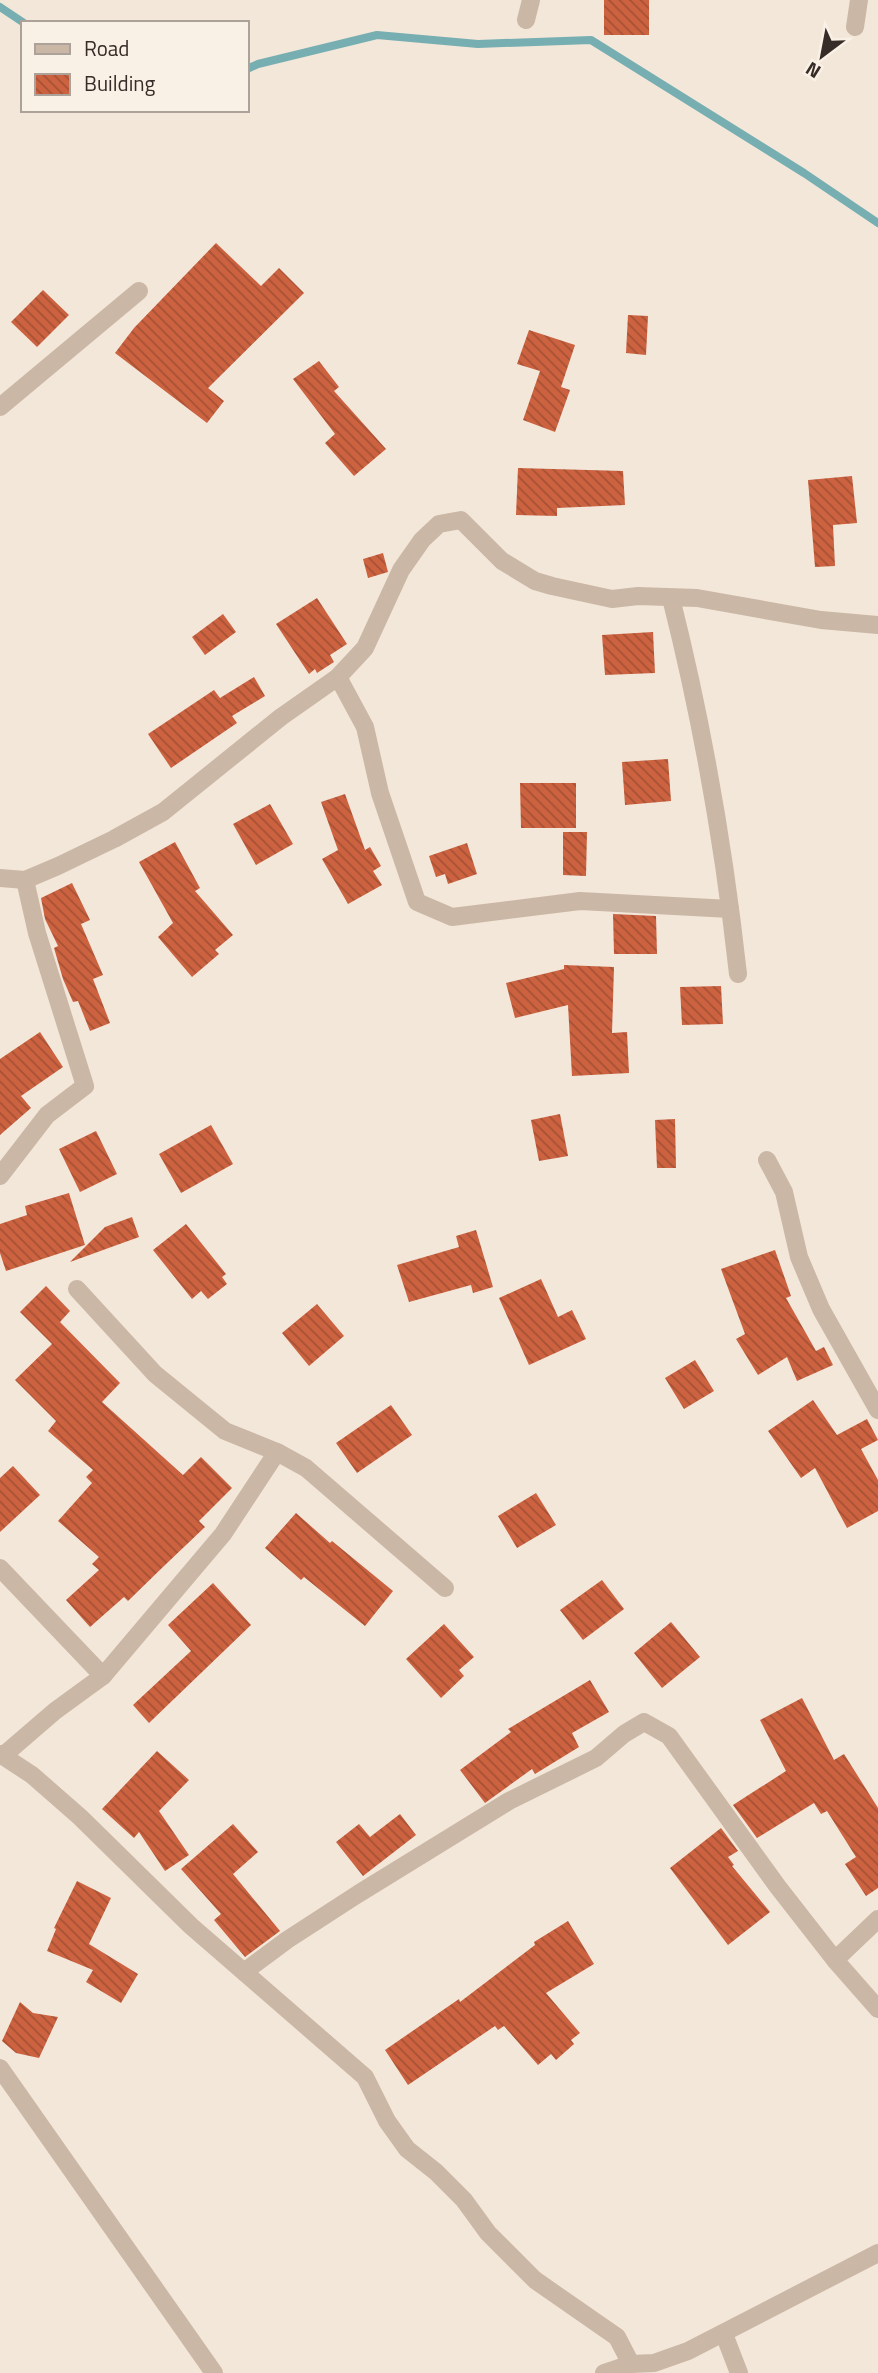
<svg xmlns="http://www.w3.org/2000/svg" width="878" height="2373" font-family="'Titillium Web',sans-serif">
<style>
.lines{fill:none;stroke-linecap:round;stroke-linejoin:round}
.stream{stroke:#77aeb1;stroke-width:8}
.building{fill:url(#building-back-hatch)}
.street{stroke:#cbb7a5;stroke-width:18}
</style>
<defs>
<pattern id="building-back-hatch" width="6" height="6" patternUnits="userSpaceOnUse" patternTransform="scale(1.75)"><rect width="6" height="6" fill="#cc623f"/><path d="M-1 5l2 2M0 0l6 6M5-1l2 2" fill="none" stroke="#a65135"/></pattern>
</defs>
<rect width="100%" height="100%" fill="#f3e7da"/>
<g class="lines">
<!-- stream -->
<g class="stream">
<polyline points="0,7 24,23"/>
<polyline points="247,69 258,64 377,35 478,44 591,40 804,173 878,223"/>
</g>
</g>
<!-- building -->
<g class="building">
<rect x="604" y="0" width="45" height="35"/>
<polygon points="216,243 261,286 279,268 304,293 208,388 224,401 207,423 115,353 134,328"/>
<polygon points="43,290 69,315 37,347 11,322"/>
<polygon points="628,315 648,316 646,355 626,353"/>
<polygon points="529,330 575,345 561,387 570,390 555,432 523,420 540,371 517,364"/>
<polygon points="319,361 339,387 334,391 386,449 354,476 325,443 335,434 293,379"/>
<polygon points="518,468 623,471 625,505 557,508 557,516 516,515"/>
<polygon points="852,476 857,523 833,525 835,566 815,567 808,480"/>
<polygon points="383,553 388,572 368,578 363,559"/>
<polygon points="317,598 347,644 330,655 334,662 317,673 315,669 309,674 276,624"/>
<polygon points="223,614 236,632 205,655 192,637"/>
<polygon points="653,632 655,673 605,675 602,635"/>
<polygon points="254,677 265,696 232,716 237,723 171,768 148,734 214,690 220,698"/>
<polygon points="668,759 671,801 625,805 622,762"/>
<polygon points="520,783 576,783 576,828 521,828"/>
<polygon points="345,794 365,850 370,847 381,866 373,871 382,885 348,904 322,859 338,850 321,802"/>
<polygon points="270,804 293,844 256,865 233,824"/>
<polygon points="563,832 587,832 586,876 563,875"/>
<polygon points="175,842 200,888 195,891 233,935 215,950 219,954 192,977 158,937 173,923 139,862"/>
<polygon points="467,843 477,874 448,884 445,874 436,877 429,856"/>
<polygon points="72,883 90,920 81,924 103,975 93,979 110,1023 90,1031 78,1001 73,1002 63,979 54,948 58,946 45,919 41,898"/>
<polygon points="613,914 656,916 657,954 614,954"/>
<polygon points="564,965 614,967 612,1033 627,1032 629,1073 572,1076 568,1005 515,1018 506,983 564,969"/>
<polygon points="721,986 723,1024 682,1025 680,987"/>
<polygon points="40,1032 63,1067 21,1096 31,1108 0,1135 0,1059"/>
<polygon points="560,1114 568,1156 539,1161 531,1120"/>
<polygon points="675,1119 676,1168 657,1168 655,1120"/>
<polygon points="211,1125 233,1164 181,1193 159,1154"/>
<polygon points="96,1131 117,1174 80,1192 59,1149"/>
<polygon points="69,1193 85,1245 6,1271 0,1253 0,1224 27,1215 25,1206"/>
<polygon points="132,1217 139,1237 70,1262 105,1227"/>
<polygon points="186,1224 226,1274 222,1277 227,1284 208,1299 201,1291 192,1299 153,1250"/>
<polygon points="476,1230 493,1287 473,1293 471,1285 409,1302 397,1265 459,1247 456,1236"/>
<polygon points="775,1250 791,1296 786,1298 816,1351 824,1347 833,1365 797,1381 787,1357 758,1375 736,1339 745,1334 721,1269"/>
<polygon points="541,1279 558,1317 572,1310 586,1339 529,1365 499,1298"/>
<polygon points="46,1286 70,1311 60,1322 120,1383 102,1402 183,1475 201,1457 232,1488 199,1521 205,1527 164,1566 128,1601 124,1597 90,1627 66,1600 99,1570 92,1564 99,1557 58,1521 92,1483 86,1477 93,1470 48,1431 56,1421 15,1380 52,1344 20,1312"/>
<polygon points="317,1304 344,1336 309,1366 282,1333"/>
<polygon points="695,1360 714,1391 684,1409 665,1378"/>
<polygon points="813,1400 837,1435 867,1419 878,1440 861,1449 878,1480 878,1511 847,1528 815,1468 801,1478 768,1431"/>
<polygon points="391,1405 412,1435 357,1473 336,1443"/>
<polygon points="13,1466 40,1495 0,1532 0,1478"/>
<polygon points="536,1493 556,1525 517,1548 498,1516"/>
<polygon points="296,1513 330,1543 332,1541 393,1591 365,1626 304,1577 301,1580 265,1548"/>
<polygon points="602,1580 624,1609 583,1640 560,1610"/>
<polygon points="213,1583 251,1625 149,1723 133,1705 191,1651 168,1625"/>
<polygon points="671,1622 700,1657 662,1688 634,1653"/>
<polygon points="444,1624 474,1657 459,1670 464,1676 441,1698 406,1659"/>
<polygon points="590,1680 609,1712 572,1733 579,1747 535,1774 532,1769 485,1803 460,1770 511,1732 508,1729"/>
<polygon points="802,1698 834,1760 844,1754 878,1808 878,1888 866,1896 845,1864 856,1857 827,1811 821,1814 814,1803 757,1838 733,1805 786,1771 760,1720"/>
<polygon points="157,1751 189,1780 159,1811 189,1855 165,1871 139,1832 134,1838 102,1809"/>
<polygon points="400,1814 416,1835 363,1876 336,1842 359,1824 370,1837"/>
<polygon points="233,1824 258,1852 233,1874 280,1931 245,1957 214,1920 221,1914 181,1869"/>
<polygon points="721,1828 738,1851 728,1857 734,1865 732,1866 770,1912 728,1945 670,1868"/>
<polygon points="77,1881 111,1898 89,1944 138,1974 121,2003 86,1982 93,1970 47,1951 56,1929 54,1928"/>
<polygon points="568,1921 594,1964 546,1993 580,2033 571,2040 574,2044 556,2060 551,2054 538,2065 504,2026 498,2030 495,2026 408,2085 385,2050 459,1999 460,2002 535,1945 534,1942"/>
<polygon points="20,2002 33,2013 58,2017 39,2058 16,2053 2,2041"/>
</g>
<g class="lines">
<!-- street -->
<g class="street">
<polyline points="526,20 531,0"/>
<polyline points="855,27 859,0"/>
<polyline points="0,407 139,291"/>
<path d="M671,598C702,721 724,847 738,974"/>
<polyline points="338,677 365,727 380,793 417,902 452,917 580,901 730,909"/>
<polyline points="0,878 25,880 58,866 114,839 163,812 281,717 338,677 365,648 401,570 422,540 439,524 461,520 502,561 535,581 552,586 612,599 638,596 697,598 821,620 878,625"/>
<polyline points="767,1160 784,1192 799,1257 821,1309 878,1410"/>
<polyline points="0,1176 47,1115 85,1086 37,933 25,880"/>
<polyline points="77,1289 155,1374 225,1431 277,1452 306,1468 445,1588"/>
<polyline points="0,1568 103,1676 55,1711 4,1755"/>
<polyline points="103,1676 223,1534 277,1452"/>
<polyline points="0,1754 32,1775 80,1817 191,1926 365,2077 387,2121 407,2149 436,2172 464,2200 488,2233 535,2280 617,2337 631,2364"/>
<polyline points="835,1960 878,1919"/>
<polyline points="244,1972 287,1940 358,1894 509,1801 596,1758 624,1734 644,1722 669,1736 778,1887 835,1960 878,2009"/>
<polyline points="0,2068 214,2373"/>
<polyline points="724,2334 739,2373"/>
<polyline points="604,2373 631,2364 654,2363 688,2351 878,2253"/>
</g>
</g>
<!-- legend -->
<rect x="21" y="21" width="228" height="91" fill="#faf1e6" stroke="#aca29a" stroke-width="2"/>
<rect x="35" y="44" width="35" height="10" fill="#cbb7a5" stroke="#aca29a" stroke-width="2"/>
<text x="84" y="56" font-size="21" fill="#372c27">Road</text>
<rect x="35" y="74" width="35" height="21" fill="url(#building-back-hatch)" stroke="#aca29a" stroke-width="2"/>
<text x="84" y="91" font-size="21" fill="#372c27">Building</text>
<!-- north arrow -->
<g transform="translate(822 56) rotate(212)" stroke="#faf1e6" stroke-width="5" paint-order="stroke">
<path d="M0-5L12 26L0 18L-12 26Z" fill="#372c27"/>
<text y="-10" font-size="19" font-weight="bold" text-anchor="middle" fill="#372c27">N</text>
</g>
</svg>
